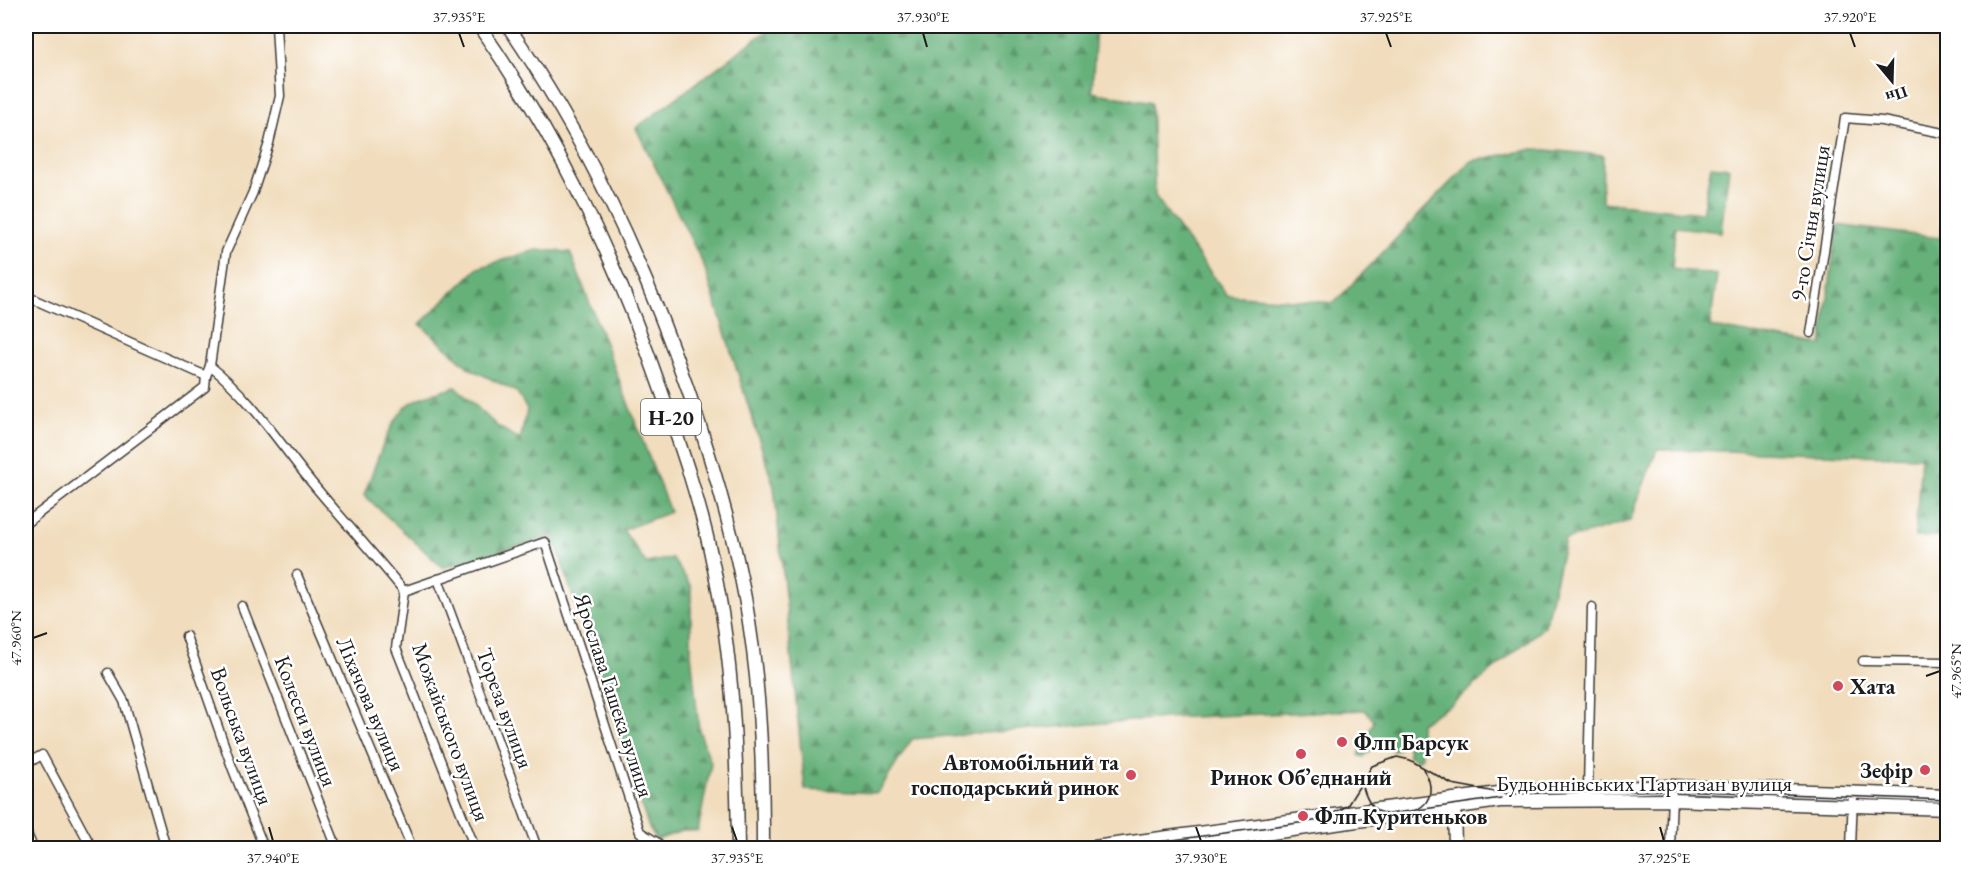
<svg xmlns="http://www.w3.org/2000/svg" width="1973" height="874" font-family="'EB Garamond',serif">
<style>
.forest{fill:url(#forest-firs);stroke:#41664b;stroke-width:1.5}
.lines{fill:none;stroke-linecap:round;stroke-linejoin:round}
.street-casing{stroke:#3c3934;stroke-width:11}
.secondary-casing{stroke:#3c3934;stroke-width:15}
.primary-casing{stroke:#3c3934;stroke-width:15}
.street{stroke:#fff;stroke-width:8}
.secondary{stroke:#fff;stroke-width:12}
.primary{stroke:#fff;stroke-width:12}
.tram{stroke:#1c1c1c;stroke-width:1.5}
.ticks{fill:none;stroke:#1c1c1c;stroke-width:2}
.poi-dot{fill:#d1495b;stroke:#fff;stroke-width:2}
.labels{text-anchor:middle;dominant-baseline:central;stroke-width:5;stroke-linejoin:round;paint-order:stroke}
.shield{fill:#fff;stroke:#606060;stroke-width:1.5}
.shield-label{font-size:21px;font-weight:bold;fill:#1c1c1c}
.street-label{font-size:22px;fill:#1c1c1c;stroke:#fff}
.poi-label{font-size:22px;font-weight:bold;fill:#1c1c1c;stroke:#fff;text-anchor:start}
.neatline{fill:none;stroke:#1c1c1c;stroke-width:2}
.ticks-label{font-size:15px;text-anchor:middle;fill:#1c1c1c}
</style>
<defs>
<pattern id="forest-firs" width="22" height="20" patternUnits="userSpaceOnUse" patternTransform="scale(1.5)"><rect width="22" height="20" fill="#66b17a"/><path d="M5 1l3.5 6h-7zM16 11l3.5 6h-7z" fill="#538f63"/></pattern>
</defs>
<rect width="100%" height="100%" fill="#fff"/>
<filter id="ink" filterUnits="userSpaceOnUse"><feTurbulence type="fractalNoise" baseFrequency=".0167" numOctaves="2"/><feDisplacementMap in="SourceGraphic" scale="12" xChannelSelector="R" yChannelSelector="G"/><feConvolveMatrix kernelMatrix="1 2 1 2 8 2 1 2 1" color-interpolation-filters="sRGB"/></filter>
<filter id="wash" filterUnits="userSpaceOnUse"><feTurbulence type="fractalNoise" baseFrequency=".008" numOctaves="4" result="noise"/><feDisplacementMap in="SourceGraphic" scale="24" xChannelSelector="R" yChannelSelector="G"/><feGaussianBlur stdDeviation="1.35" result="paint"/><feColorMatrix in="noise" values="0 0 0 0 0 0 0 0 0 0 0 0 0 0 0 0 0 1.4 0 .05"/><feComposite in="paint" operator="in"/></filter>
<g filter="url(#wash)">
<rect width="100%" height="100%" fill="#f1ddbd"/>
<!-- forest -->
<g class="forest">
<polygon points="781,26 1096,26 1092,92 1151,103 1155,196 1227,295 1334,303 1471,161 1534,149 1603,155 1602,202 1702,213 1711,166 1729,168 1721,232 1675,227 1672,269 1717,275 1710,327 1822,345 1837,225 1940,238 1947,209 1947,536 1915,537 1921,457 1657,449 1630,521 1565,540 1545,626 1451,705 1420,723 1421,757 1418,760 1409,756 1407,742 1403,737 1401,747 1396,751 1391,750 1382,740 1363,757 1359,755 1374,721 1365,710 1165,718 912,739 878,793 805,790 774,487 704,266 636,128 768,30"/>
<path d="M536,250L570,252L670,512L623,530L646,563L672,558L691,586V653L699,730L711,763L698,831H682L656,840L649,828L553,536L443,568L364,495C374,470 386,428 404,409C415,396 440,392 456,387L497,426L520,440L527,410L517,392L469,368L420,324L478,268Z"/>
</g>
</g>
<g filter="url(#ink)">
<g class="lines">
<!-- street casing -->
<g class="street-casing">
<g id="street">
<polyline points="26,296 206,376 210,366 226,252 253,192 269,143 280,96 276,26"/>
<polyline points="1811,333 1845,118 1882,121 1948,134"/>
<path d="M210,366C251,398 279,443 312,483C342,519 374,554 404,591L545,542L640,832L658,843L660,848"/>
<polyline points="26,523 205,387 206,376"/>
<polyline points="297,575 412,848"/>
<polyline points="438,579 537,848"/>
<polyline points="404,591 396,648 475,848"/>
<polyline points="242,606 337,848"/>
<polyline points="186,636 232,767 264,848"/>
<polyline points="1863,661 1948,662"/>
<polyline points="108,673 124,701 166,848"/>
<polyline points="26,764 42,755 92,848"/>
<polyline points="1588,789 1592,607"/>
<polyline points="26,831 33,848"/>
<polyline points="1670,848 1672,795"/>
<polyline points="1851,848 1853,794"/>
</g>
</g>
<!-- secondary casing -->
<g class="secondary-casing">
<g id="secondary">
<polyline points="1454,802 1455,848"/>
<polyline points="1086,848 1506,792 1671,786 1948,796"/>
<polyline points="1164,848 1500,801 1672,800 1948,809"/>
</g>
</g>
<!-- primary casing -->
<g class="primary-casing">
<g id="primary">
<path d="M479,26C559,140 615,258 661,390C681,447 701,504 713,564C733,657 737,753 738,848"/>
<path d="M508,26C587,141 642,259 688,390C714,466 737,543 749,622C761,697 763,773 763,848"/>
</g>
</g>
<!-- street -->
<use href="#street" class="street"/>
<!-- secondary -->
<use href="#secondary" class="secondary"/>
<!-- primary -->
<use href="#primary" class="primary"/>
<!-- tram -->
<g class="tram">
<path d="M1362,782C1365,798 1371,811 1388,815"/>
<path d="M1416,810C1434,802 1433,783 1423,769"/>
<polyline points="1326,823 1501,798"/>
<polyline points="1113,848 1321,820 1347,806 1372,766 1397,757 1410,760 1452,784 1506,794 1672,790 1948,800"/>
</g>
</g>
</g>
<!-- ticks -->
<path class="ticks" d="M459,33L464,47M923,33L927,47M1386,33L1391,47M1850,33L1855,47M33,638L47,633M1926,676L1940,671M269,827L273,841M732,827L737,841M1196,827L1201,841M1660,827L1664,841"/>
<!-- markers -->
<g class="poi-dot">
<circle cx="1838" cy="686" r="6"/>
<circle cx="1342" cy="742" r="6"/>
<circle cx="1301" cy="754" r="6"/>
<circle cx="1925" cy="770" r="6"/>
<circle cx="1131" cy="775" r="6"/>
<circle cx="1303" cy="816" r="6"/>
</g>
<g class="labels">
<!-- shield labels -->
<rect class="shield" x="641" y="399" width="60" height="36" rx="4.5"/>
<g class="shield-label">
<text x="671" y="417">Н-20</text>
</g>
<!-- street labels -->
<g class="street-label">
<text transform="translate(1810 223) rotate(-81)">9-го Січня вулиця</text>
<text transform="translate(614 695) rotate(72)">Ярослава Гашека вулиця</text>
<text transform="translate(371 704) rotate(67)">Ліхачова вулиця</text>
<text transform="translate(505 708) rotate(70)">Тореза вулиця</text>
<text transform="translate(306 721) rotate(69)">Колесси вулиця</text>
<text transform="translate(451 732) rotate(70)">Можайського вулиця</text>
<text transform="translate(242 736) rotate(70)">Вольська вулиця</text>
<text x="1644" y="783">Будьоннівських Партизан вулиця</text>
</g>
<!-- poi labels -->
<g class="poi-label">
<text x="1850" y="686">Хата</text>
<text x="1354" y="742">Флп Барсук</text>
<text x="1119" y="762" text-anchor="end">Автомобільний та<tspan x="1119" dy="25">господарський ринок</tspan></text>
<text x="1913" y="770" text-anchor="end">Зефір</text>
<text x="1301" y="777" text-anchor="middle">Ринок Обʼєднаний</text>
<text x="1315" y="816">Флп Куритеньков</text>
</g>
</g>
<!-- margin -->
<rect width="1973" height="874" fill="none" stroke="#fff" stroke-width="66"/>
<!-- north arrow -->
<g transform="translate(1892 81) rotate(161)" stroke="#ffffff" stroke-width="4.5" paint-order="stroke">
<path d="M0-4.5L10 22L0 15L-10 22Z" fill="#1c1c1c"/>
<text y="-9" font-size="16" font-weight="bold" text-anchor="middle" fill="#1c1c1c">Пн</text>
</g>
<rect x="33" y="33" width="1907" height="808" class="neatline"/>
<g class="ticks-label">
<text x="459" y="22">37.935°E</text>
<text x="923" y="22">37.930°E</text>
<text x="1386" y="22">37.925°E</text>
<text x="1850" y="22">37.920°E</text>
<text transform="translate(16 638) rotate(-90)" y="5">47.960°N</text>
<text transform="translate(1956 671) rotate(-90)" y="5">47.965°N</text>
<text x="273" y="863">37.940°E</text>
<text x="737" y="863">37.935°E</text>
<text x="1201" y="863">37.930°E</text>
<text x="1664" y="863">37.925°E</text>
</g>
</svg>
